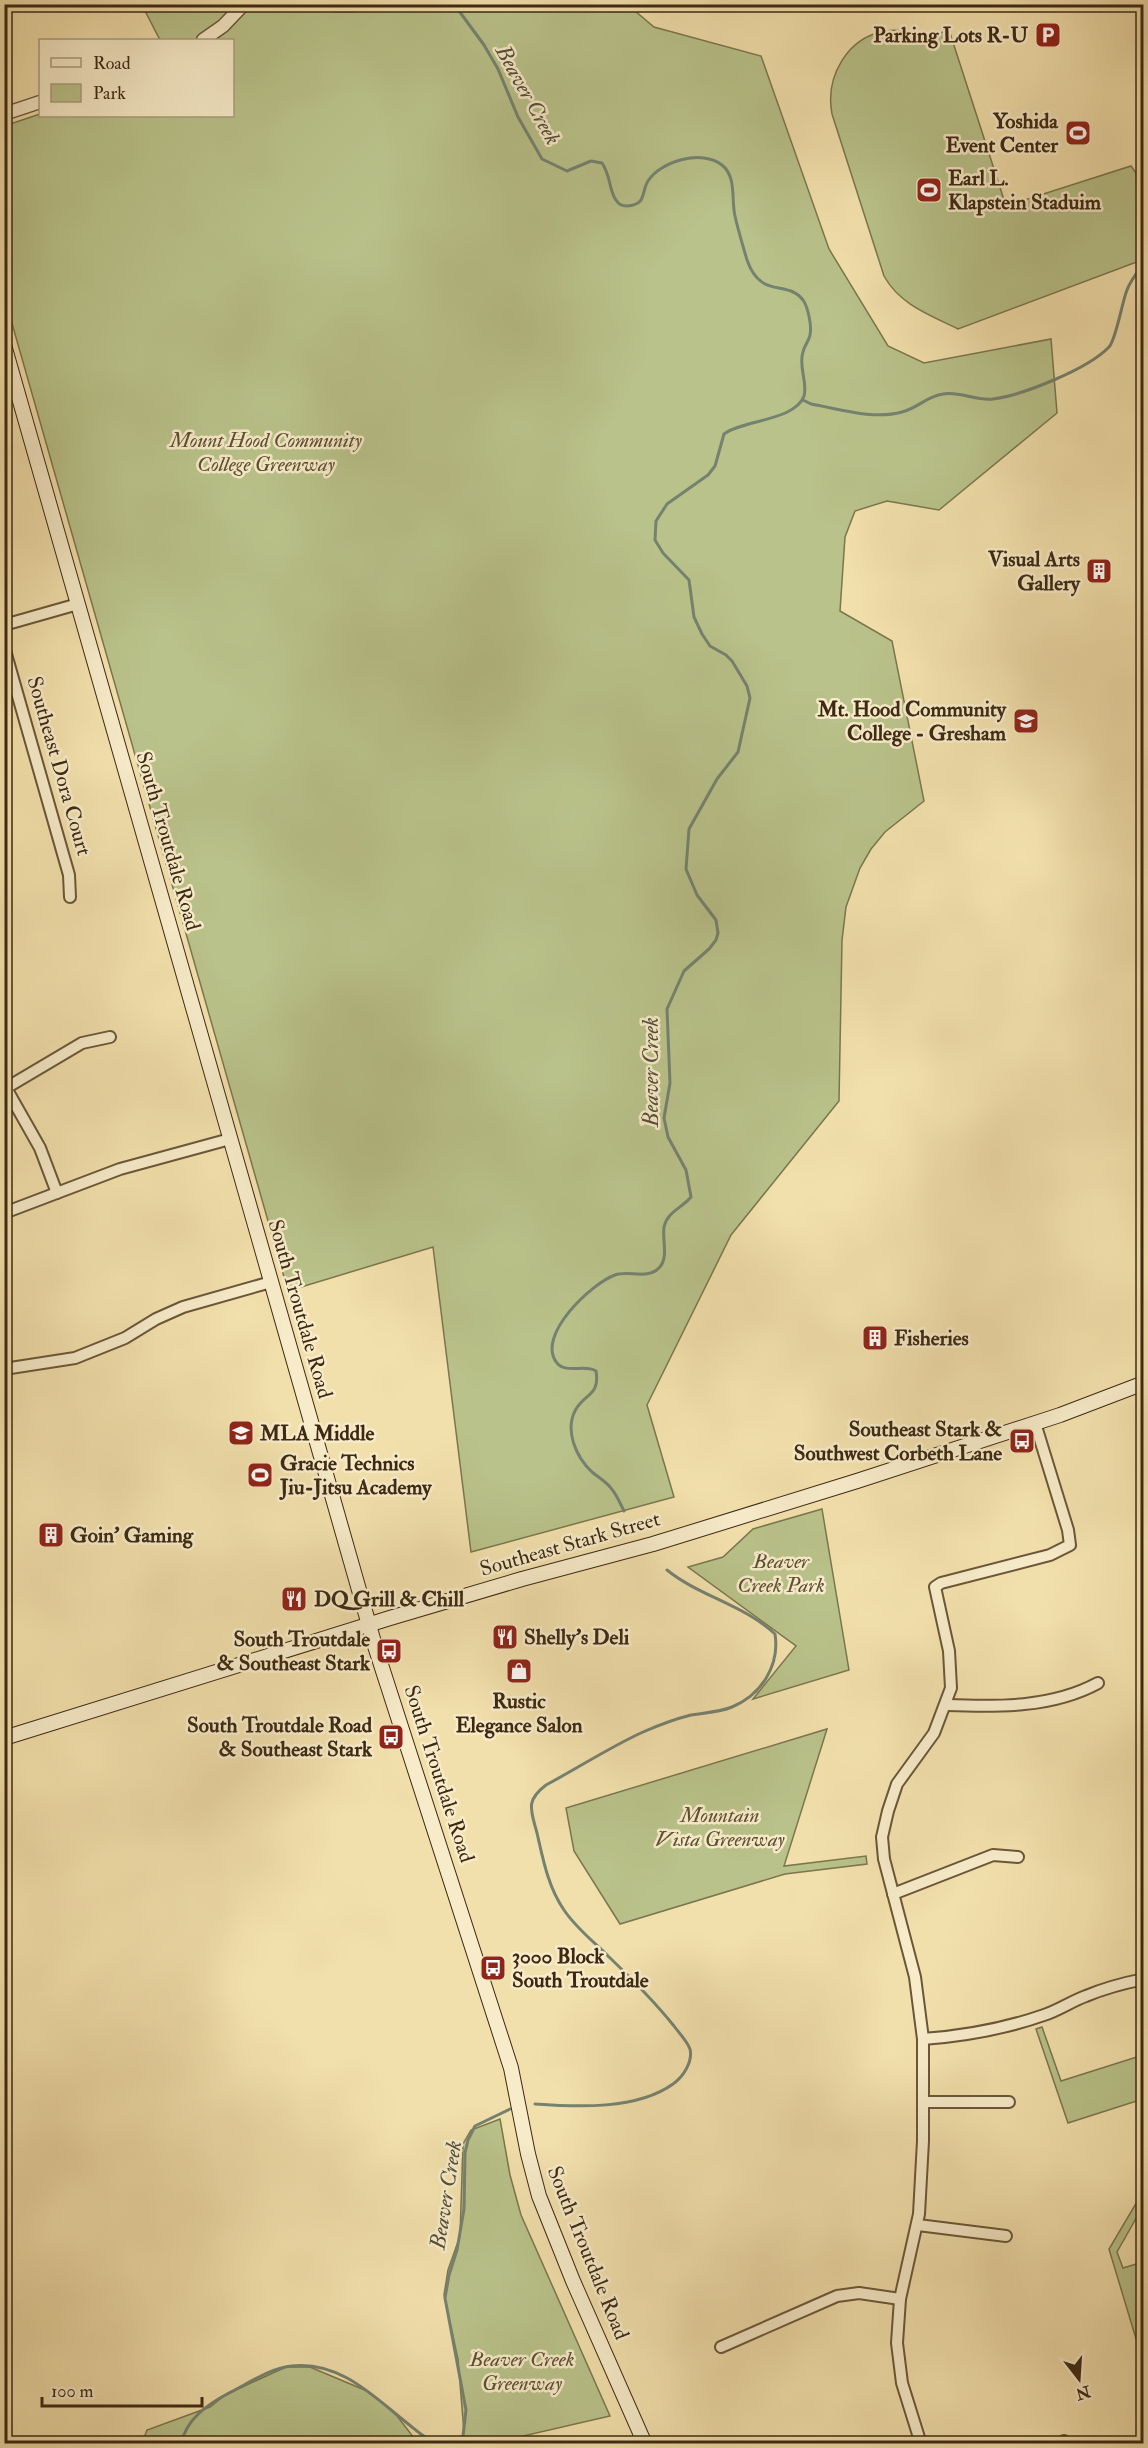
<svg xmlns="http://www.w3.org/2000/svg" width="1148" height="2448" font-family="'IM FELL Double Pica',serif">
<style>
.green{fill:#b9c28a;stroke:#7b764e;stroke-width:1.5}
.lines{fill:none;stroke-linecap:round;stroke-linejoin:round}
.stream{stroke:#758270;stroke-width:3}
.minor-casing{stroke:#6a5739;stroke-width:14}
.tertiary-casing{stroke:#6a5739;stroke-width:15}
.secondary-casing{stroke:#3d2913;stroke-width:16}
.minor{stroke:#f7ebc9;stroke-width:10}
.tertiary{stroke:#f7ebc9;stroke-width:12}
.secondary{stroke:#f7ebc9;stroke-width:14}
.labels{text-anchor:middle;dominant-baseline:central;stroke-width:5;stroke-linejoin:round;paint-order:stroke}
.poi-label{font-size:21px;font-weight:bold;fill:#3d2913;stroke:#f7ebc9;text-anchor:start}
.park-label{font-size:21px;font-style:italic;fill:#5c4f31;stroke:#f7ebc9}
.street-label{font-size:21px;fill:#3d2913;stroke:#f7ebc9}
.water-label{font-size:22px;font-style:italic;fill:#544e3a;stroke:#f7ebc9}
</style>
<rect width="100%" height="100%" fill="#f2e0ac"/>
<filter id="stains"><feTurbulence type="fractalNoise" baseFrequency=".00333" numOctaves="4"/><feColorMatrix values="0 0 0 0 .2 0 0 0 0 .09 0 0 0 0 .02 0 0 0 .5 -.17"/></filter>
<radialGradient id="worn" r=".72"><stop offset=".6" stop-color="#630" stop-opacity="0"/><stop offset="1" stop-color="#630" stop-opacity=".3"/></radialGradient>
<!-- green -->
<g class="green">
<polygon points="142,5 628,5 654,27 761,56 829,249 888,346 924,363 1051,339 1057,413 939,510 887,501 855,511 845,537 840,611 892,641 924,801 885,832 871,849 860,868 846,907 842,940 839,1101 731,1235 647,1405 674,1497 471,1552 433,1247 288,1291 5,299 4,126 40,114 232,116 232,40 160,40"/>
<path d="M949,30L1006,206L1131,166L1136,173L1142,260L958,329C930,315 900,305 884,276L832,114C825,77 847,37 886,31C903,28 913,35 927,36C934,36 943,32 949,30Z"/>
<polygon points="822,1509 849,1670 753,1699 796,1646 688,1567 723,1557 753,1529"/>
<polygon points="827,1729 784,1866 866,1856 867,1864 785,1874 620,1924 574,1851 566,1808"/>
<polygon points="1042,2027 1061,2081 1143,2055 1143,2099 1068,2123 1036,2029"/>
<polygon points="500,2119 510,2175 521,2215 610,2416 493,2443 454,2443 460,2441 464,2432 458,2359 444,2295 448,2270 460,2236 463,2144 471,2130"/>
<polygon points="1141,2195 1143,2197 1143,2206 1117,2252 1123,2268 1143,2262 1143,2362 1109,2249"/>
<polygon points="286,2367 310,2367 367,2391 394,2412 414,2438 423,2443 142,2443 147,2430 210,2407 225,2395"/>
</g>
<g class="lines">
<!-- stream -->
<g class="stream">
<path d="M313,4C330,15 354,12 373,8L375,4"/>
<path d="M454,4L484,45L498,69L518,117L542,159L567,171L591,161L602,163C611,176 609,191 616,200C619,205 622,206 627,206C647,205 641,192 648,181C661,161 702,149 722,165C737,177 731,200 735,216C738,230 743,246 747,260C761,300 787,279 803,300C808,307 812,326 810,335C809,341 804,346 803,352C798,366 808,383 804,396C795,421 742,420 724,434L715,466L708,475L667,504L656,521L655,540L663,553L689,580L694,617L702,634L710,646L726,655L732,661L747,686L750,698L738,752L717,779L689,829L686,869L697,895L716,920L718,933L716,940L709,949L684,971L667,1009L670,1083L664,1118L668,1137L686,1170L691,1197C682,1208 667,1212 664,1227C662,1240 669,1258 659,1268C647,1280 629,1270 615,1275C592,1283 535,1336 557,1363C566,1374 585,1364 596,1371C600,1395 586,1393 576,1409C564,1430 576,1457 592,1472C598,1477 605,1481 610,1487C616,1493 620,1503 624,1511"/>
<path d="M803,400L811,404C840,409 873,420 902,412C918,408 927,396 943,394C960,391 975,401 993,399C1023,395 1088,369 1109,347C1116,340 1122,302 1127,290C1130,281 1138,271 1144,263"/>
<path d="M535,2104C577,2107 637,2110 673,2084C683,2077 693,2062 690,2049C687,2041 679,2033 674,2026C654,2001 631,1978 608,1956C593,1941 576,1928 564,1910C548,1887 543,1859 537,1833C531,1810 525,1801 546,1785C578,1768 610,1747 643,1732C659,1725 675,1719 691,1715C704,1713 720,1712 732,1707C761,1695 780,1666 775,1634C744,1605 699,1596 667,1570"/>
<path d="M181,2444C186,2419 208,2404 229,2393C249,2383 270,2368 292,2366C340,2361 373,2396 407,2423C416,2430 426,2440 437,2443C447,2445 454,2441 463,2436L466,2410L445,2298L449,2275L457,2250L464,2209L465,2153L468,2140L475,2126L510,2109"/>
</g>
<!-- minor casing -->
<g class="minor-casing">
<g id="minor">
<polyline points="4,625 78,604"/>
<polyline points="4,647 69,875 70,897"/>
<polyline points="57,1193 40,1148 6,1088 82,1043 110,1037"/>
<polyline points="4,1213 120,1169 230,1139"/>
<polyline points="4,1369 75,1358 125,1338 156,1319 183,1307 271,1282"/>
<path d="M947,1705C997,1707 1052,1708 1098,1683"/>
<polyline points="893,1894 993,1855 1018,1857"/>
<path d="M923,2039C965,2036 1004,2029 1044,2015C1059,2010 1072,2001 1086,1996C1105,1988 1124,1983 1144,1979"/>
<polyline points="923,2102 1009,2102"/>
<polyline points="918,2225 1006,2236"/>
<polyline points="721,2347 837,2296 859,2293 900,2299"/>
<polyline points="921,2444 902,2383 897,2343 900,2299 919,2214 923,2141 923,2039 915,1977 884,1859 882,1837 888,1811 897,1784 934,1733 951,1688 949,1651 935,1587 941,1583 1050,1555 1070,1545 1068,1530 1035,1423"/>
<polyline points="1064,2444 1064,2441"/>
</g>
</g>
<!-- tertiary casing -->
<g class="tertiary-casing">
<g id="tertiary">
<polyline points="203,40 223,26 244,4"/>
<polyline points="4,114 40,102"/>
</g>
</g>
<!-- secondary casing -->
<g class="secondary-casing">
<g id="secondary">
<polyline points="4,345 375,1646 511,2068 528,2154 539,2196 573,2281 645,2444"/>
<polyline points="4,1738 390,1618 522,1579 653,1544 857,1481 1060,1415 1144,1383"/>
</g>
</g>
<!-- minor -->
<use href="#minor" class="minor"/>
<!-- tertiary -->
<use href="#tertiary" class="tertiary"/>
<!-- secondary -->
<use href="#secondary" class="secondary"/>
</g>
<!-- icons -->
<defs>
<g id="parking-square" transform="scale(1.35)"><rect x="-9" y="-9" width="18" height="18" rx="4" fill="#8f2418" stroke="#f7ebc9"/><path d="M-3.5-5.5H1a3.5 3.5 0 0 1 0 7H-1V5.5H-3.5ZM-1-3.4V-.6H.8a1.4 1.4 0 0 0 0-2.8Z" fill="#fff"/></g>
<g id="stadium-square" transform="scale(1.35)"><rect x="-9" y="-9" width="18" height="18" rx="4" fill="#8f2418" stroke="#f7ebc9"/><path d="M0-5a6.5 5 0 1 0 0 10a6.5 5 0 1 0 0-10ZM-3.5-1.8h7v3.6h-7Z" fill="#fff"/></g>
<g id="building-square" transform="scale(1.35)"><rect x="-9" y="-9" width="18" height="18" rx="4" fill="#8f2418" stroke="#f7ebc9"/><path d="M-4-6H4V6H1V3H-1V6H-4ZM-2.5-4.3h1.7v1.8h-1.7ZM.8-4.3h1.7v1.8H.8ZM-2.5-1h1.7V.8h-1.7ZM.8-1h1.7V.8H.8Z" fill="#fff"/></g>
<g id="university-square" transform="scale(1.35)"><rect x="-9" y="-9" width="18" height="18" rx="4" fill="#8f2418" stroke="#f7ebc9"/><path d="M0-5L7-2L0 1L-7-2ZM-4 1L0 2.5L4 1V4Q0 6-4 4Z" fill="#fff"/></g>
<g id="school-square" transform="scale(1.35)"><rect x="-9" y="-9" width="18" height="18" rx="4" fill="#8f2418" stroke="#f7ebc9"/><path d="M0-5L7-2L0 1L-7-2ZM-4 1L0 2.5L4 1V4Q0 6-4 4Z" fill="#fff"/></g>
<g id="bus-square" transform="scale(1.35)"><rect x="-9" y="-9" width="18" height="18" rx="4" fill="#8f2418" stroke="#f7ebc9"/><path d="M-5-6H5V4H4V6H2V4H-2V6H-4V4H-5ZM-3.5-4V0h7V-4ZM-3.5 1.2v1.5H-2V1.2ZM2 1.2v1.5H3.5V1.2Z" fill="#fff"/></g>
<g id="restaurant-square" transform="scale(1.35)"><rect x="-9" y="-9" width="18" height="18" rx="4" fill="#8f2418" stroke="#f7ebc9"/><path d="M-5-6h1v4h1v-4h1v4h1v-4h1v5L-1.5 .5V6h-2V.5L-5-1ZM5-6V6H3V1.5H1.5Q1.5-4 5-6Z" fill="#fff"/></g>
<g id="shop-square" transform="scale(1.35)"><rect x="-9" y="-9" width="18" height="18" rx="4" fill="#8f2418" stroke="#f7ebc9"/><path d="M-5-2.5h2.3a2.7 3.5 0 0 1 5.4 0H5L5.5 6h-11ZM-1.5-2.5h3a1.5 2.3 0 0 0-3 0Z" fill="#fff"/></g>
</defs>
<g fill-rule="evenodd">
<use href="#parking-square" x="1048" y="35"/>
<use href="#stadium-square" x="1078" y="133"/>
<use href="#stadium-square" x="929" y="190"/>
<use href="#building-square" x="1099" y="571"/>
<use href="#university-square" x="1026" y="721"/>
<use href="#building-square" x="875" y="1338"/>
<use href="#school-square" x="241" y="1433"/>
<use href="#bus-square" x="1022" y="1441"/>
<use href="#stadium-square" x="260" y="1475"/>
<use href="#building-square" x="51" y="1535"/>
<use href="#restaurant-square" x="294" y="1599"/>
<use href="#restaurant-square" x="505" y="1637"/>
<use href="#bus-square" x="389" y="1651"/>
<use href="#shop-square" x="519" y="1671"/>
<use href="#bus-square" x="391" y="1737"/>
<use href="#bus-square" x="493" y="1968"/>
</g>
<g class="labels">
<!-- poi labels -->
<g class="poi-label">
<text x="1028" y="35" text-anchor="end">Parking Lots R-U</text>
<text x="1058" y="121" text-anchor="end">Yoshida<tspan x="1058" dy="24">Event Center</tspan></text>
<text x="948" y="178">Earl L.<tspan x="948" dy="24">Klapstein Staduim</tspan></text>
<text x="1080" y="559" text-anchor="end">Visual Arts<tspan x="1080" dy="24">Gallery</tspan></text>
<text x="1006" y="709" text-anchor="end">Mt. Hood Community<tspan x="1006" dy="24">College - Gresham</tspan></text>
<text x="894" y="1338">Fisheries</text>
<text x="1002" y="1429" text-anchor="end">Southeast Stark &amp;<tspan x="1002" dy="24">Southwest Corbeth Lane</tspan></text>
<text x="260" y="1433">MLA Middle</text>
<text x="280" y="1463">Gracie Technics<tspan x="280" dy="24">Jiu-Jitsu Academy</tspan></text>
<text x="70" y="1535">Goin' Gaming</text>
<text x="314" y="1599">DQ Grill &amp; Chill</text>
<text x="524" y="1637">Shelly's Deli</text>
<text x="370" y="1639" text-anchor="end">South Troutdale<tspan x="370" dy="24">&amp; Southeast Stark</tspan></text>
<text x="519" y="1701" text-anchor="middle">Rustic<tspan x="519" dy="24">Elegance Salon</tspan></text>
<text x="372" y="1725" text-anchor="end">South Troutdale Road<tspan x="372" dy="24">&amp; Southeast Stark</tspan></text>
<text x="512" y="1956">3000 Block<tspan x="512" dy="24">South Troutdale</tspan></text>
</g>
<!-- park labels -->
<g class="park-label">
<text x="266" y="440">Mount Hood Community<tspan x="266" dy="24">College Greenway</tspan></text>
<text x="781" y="1561">Beaver<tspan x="781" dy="24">Creek Park</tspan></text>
<text x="720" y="1815">Mountain<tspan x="720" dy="24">Vista Greenway</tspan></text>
<text x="522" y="2359">Beaver Creek<tspan x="522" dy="24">Greenway</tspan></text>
</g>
<!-- street labels -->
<g class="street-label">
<text transform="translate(59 766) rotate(74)">Southeast Dora Court</text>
<text transform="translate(168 841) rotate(74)">South Troutdale Road</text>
<text transform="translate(300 1309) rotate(74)">South Troutdale Road</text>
<text transform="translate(570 1544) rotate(-16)">Southeast Stark Street</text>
<text transform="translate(439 1774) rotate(72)">South Troutdale Road</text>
<text transform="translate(588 2253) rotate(68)">South Troutdale Road</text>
</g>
<!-- water labels -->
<g class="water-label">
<text transform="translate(528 95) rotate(61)">Beaver Creek</text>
<text transform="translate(651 1072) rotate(-90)">Beaver Creek</text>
<text transform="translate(446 2195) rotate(-81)">Beaver Creek</text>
</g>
</g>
<!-- margin -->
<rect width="1148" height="2448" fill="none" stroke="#f2e0ac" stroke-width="24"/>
<rect x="6" y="6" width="1136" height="2436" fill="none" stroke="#3d2913" stroke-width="3"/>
<rect x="12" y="12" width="1124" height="2424" fill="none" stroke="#3d2913" stroke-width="1.5"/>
<!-- legend -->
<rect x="39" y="39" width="195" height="78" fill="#f7ebc9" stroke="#ad9d80" stroke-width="1.5"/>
<rect x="51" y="58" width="30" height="9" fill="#f7ebc9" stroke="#ad9d80" stroke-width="1.5"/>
<text x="93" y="69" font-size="18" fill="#3d2913">Road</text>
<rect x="51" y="84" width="30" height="18" fill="#b9c28a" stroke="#ad9d80" stroke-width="1.5"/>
<text x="93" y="99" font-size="18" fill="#3d2913">Park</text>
<!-- north arrow -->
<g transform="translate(1079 2379) rotate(163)" stroke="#f7ebc9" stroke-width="4.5" paint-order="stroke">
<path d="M0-4.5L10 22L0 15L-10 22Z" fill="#3d2913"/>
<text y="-9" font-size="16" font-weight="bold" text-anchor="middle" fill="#3d2913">N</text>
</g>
<!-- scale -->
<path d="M42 2397v9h160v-9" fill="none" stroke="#3d2913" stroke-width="3"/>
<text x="51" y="2397" font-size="18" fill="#3d2913" stroke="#f7ebc9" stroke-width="4.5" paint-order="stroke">100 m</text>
<rect width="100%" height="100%" filter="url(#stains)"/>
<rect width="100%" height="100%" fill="url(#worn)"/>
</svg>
